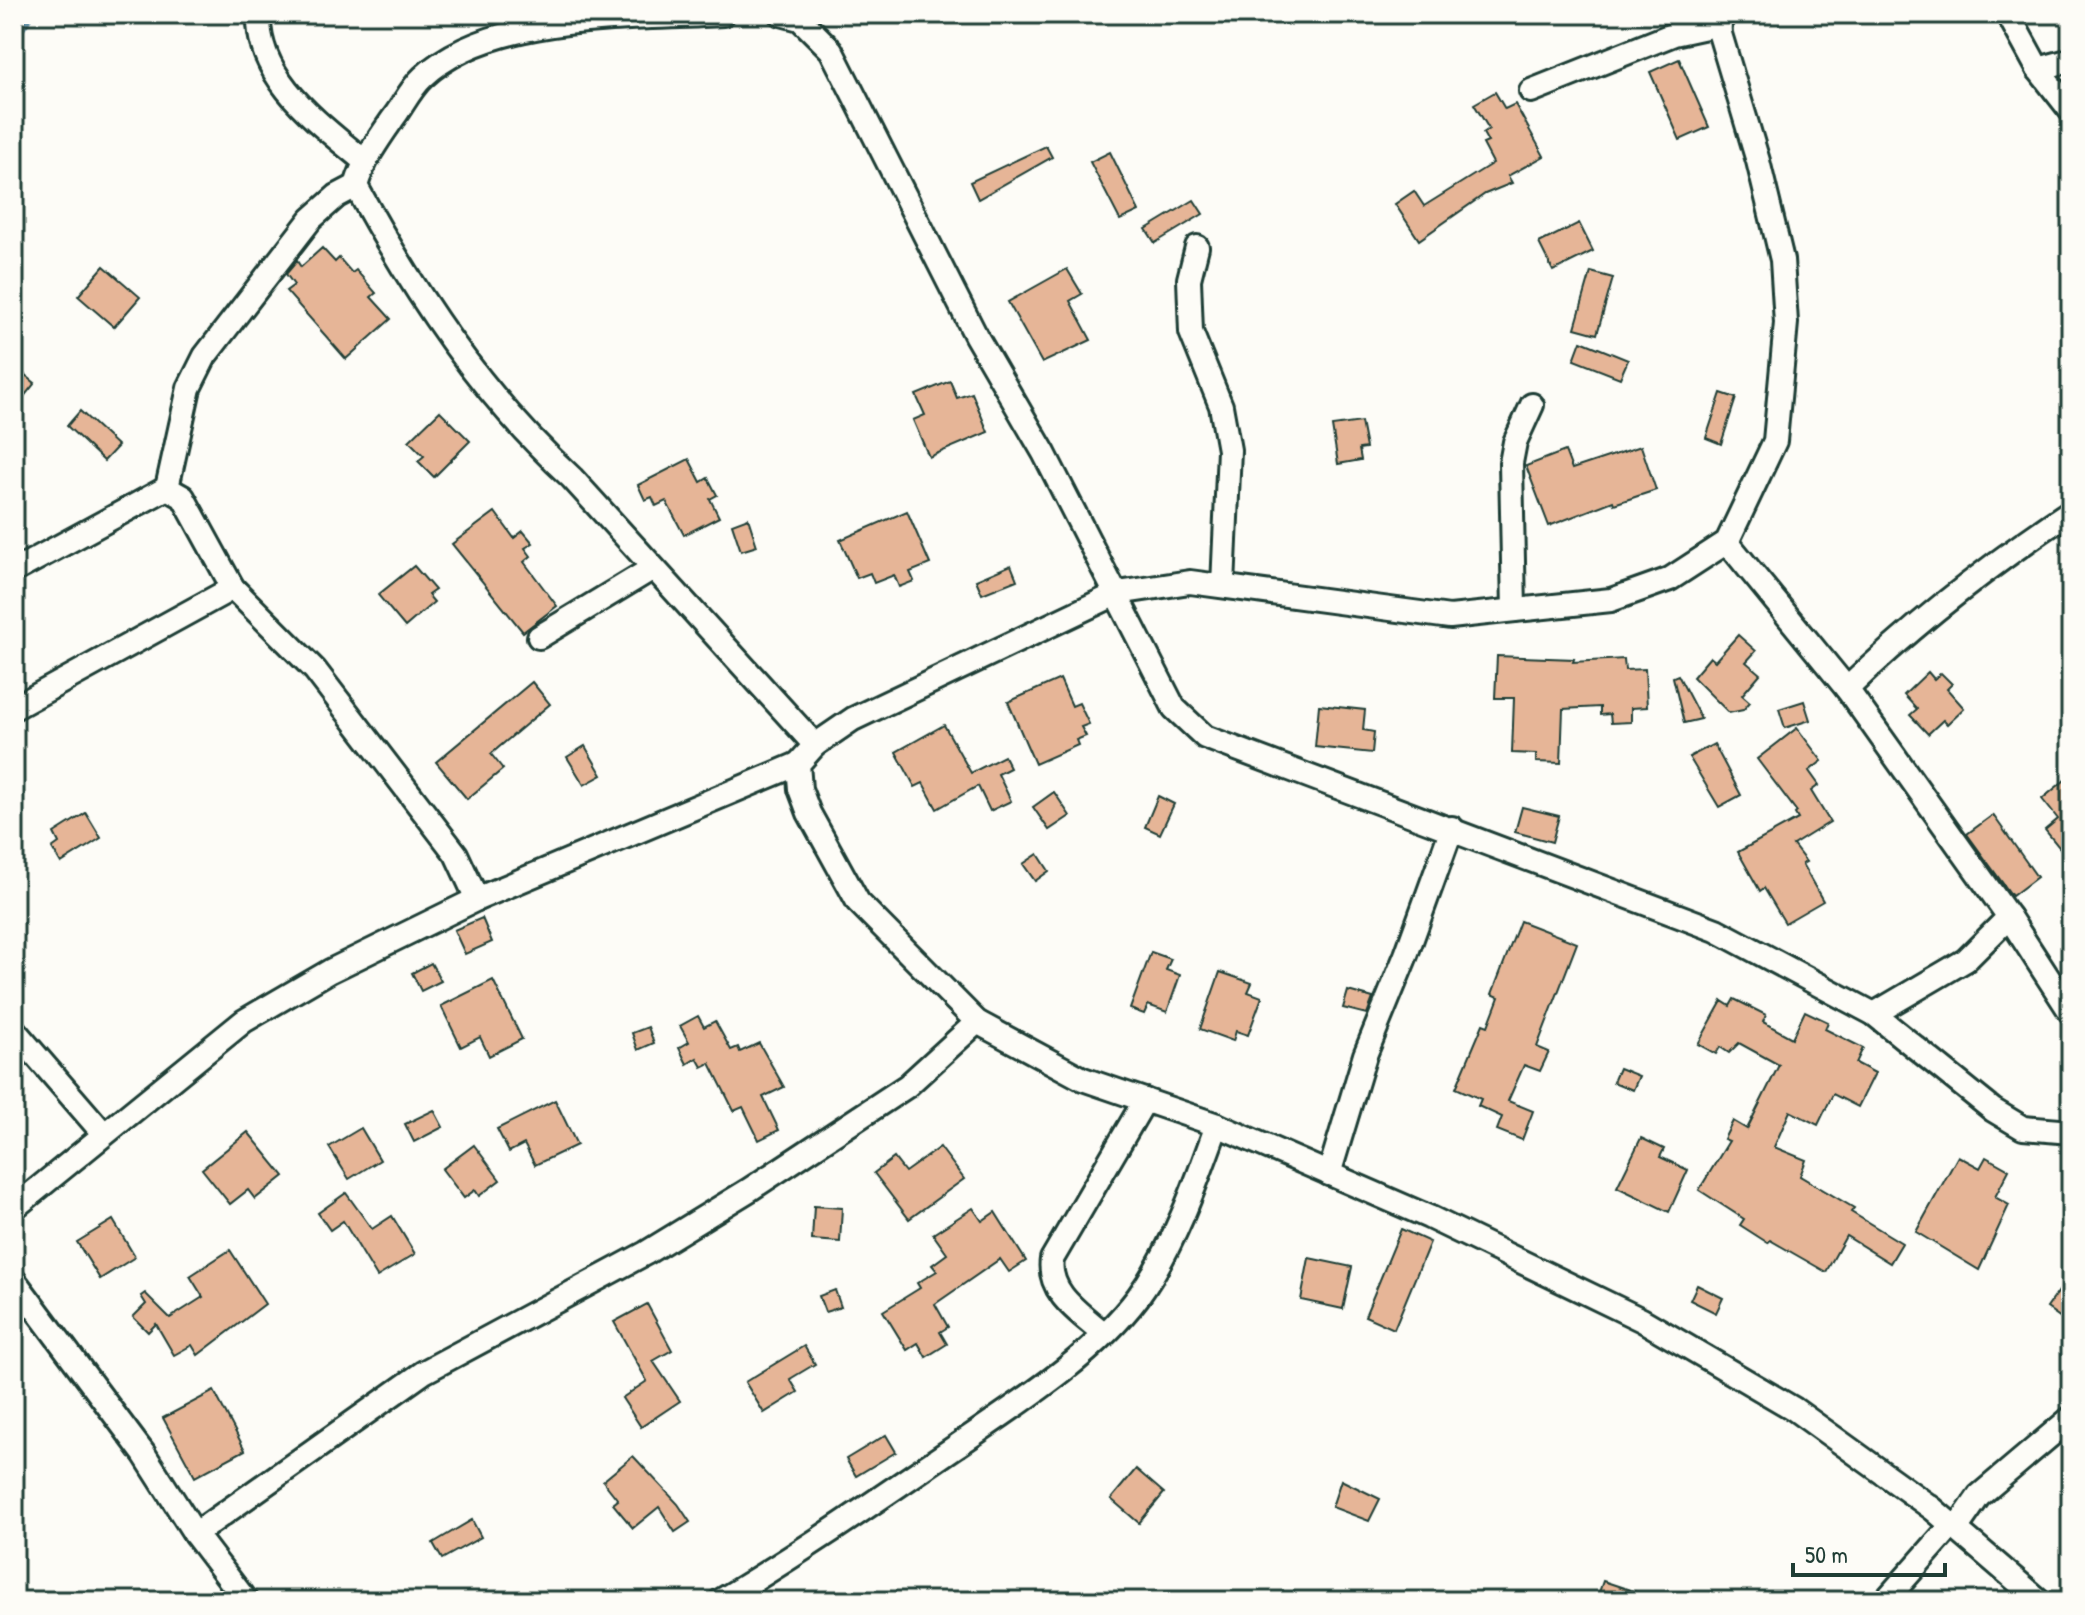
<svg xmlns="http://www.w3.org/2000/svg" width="2085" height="1615" font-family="'Patrick Hand',sans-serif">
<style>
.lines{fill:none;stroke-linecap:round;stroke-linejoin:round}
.stream{stroke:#6b96ab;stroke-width:6}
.building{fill:#e6b597;stroke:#1f3d34;stroke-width:2}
.street-casing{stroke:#1f3d34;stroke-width:28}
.street{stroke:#fdfcf7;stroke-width:22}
</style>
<rect width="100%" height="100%" fill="#fdfcf7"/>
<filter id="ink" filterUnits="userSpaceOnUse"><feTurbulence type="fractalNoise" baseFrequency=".0125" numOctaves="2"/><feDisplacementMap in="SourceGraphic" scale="16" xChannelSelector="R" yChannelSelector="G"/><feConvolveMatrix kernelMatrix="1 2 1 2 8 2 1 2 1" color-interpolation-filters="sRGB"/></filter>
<g filter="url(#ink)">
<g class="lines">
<!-- stream -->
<polyline class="stream" points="14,41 32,14"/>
</g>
<!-- building -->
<g class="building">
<polygon points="1679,59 1709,127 1680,140 1650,72"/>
<polygon points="1495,92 1505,109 1515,104 1544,156 1508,176 1512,183 1485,194 1419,240 1395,204 1414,191 1424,206 1493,163 1483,144 1488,142 1483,133 1489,129 1474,104"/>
<polygon points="1046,146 1052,157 978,199 970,182"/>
<polygon points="1110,152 1139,211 1120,220 1090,162"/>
<polygon points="1194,200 1203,214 1155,243 1146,229"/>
<polygon points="1579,223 1593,251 1553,271 1539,243"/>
<polygon points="322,248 335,262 339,258 352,273 356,270 376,293 371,297 391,319 346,359 286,291 294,285 286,274 297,261 301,267"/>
<polygon points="104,266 140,297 114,327 78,296"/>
<polygon points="1067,269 1082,294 1070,301 1091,340 1042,363 1008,302"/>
<polygon points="1591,272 1613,278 1597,334 1575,328"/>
<polygon points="1581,341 1628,360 1620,378 1574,360"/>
<polygon points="14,366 35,383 14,409"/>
<polygon points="950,381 957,398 972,393 988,432 929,457 913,420 925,415 916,395"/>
<polygon points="1721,393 1736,398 1721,444 1706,438"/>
<polygon points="80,411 118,446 104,461 67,426"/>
<polygon points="440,411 470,441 434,477 418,461 424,456 409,441"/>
<polygon points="1361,422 1366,448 1359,449 1361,460 1338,464 1332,426"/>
<polygon points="1641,446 1656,490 1614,504 1613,501 1549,526 1526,466 1565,451 1572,469"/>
<polygon points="689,459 701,482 708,478 717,495 710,499 719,517 684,535 666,501 656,506 652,497 645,500 638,485"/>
<polygon points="907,511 930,564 910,572 914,581 899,587 894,575 874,583 870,573 857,578 840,540"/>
<polygon points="495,512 514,538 523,531 533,543 525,548 531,556 524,562 557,606 523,632 452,544"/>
<polygon points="748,518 757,546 741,551 732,524"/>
<polygon points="1011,565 1017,580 982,594 976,580"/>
<polygon points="414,566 435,590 428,595 434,602 405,627 378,595"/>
<polygon points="1738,635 1756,651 1746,662 1760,674 1742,695 1750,702 1743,710 1729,713 1693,677 1710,657 1715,661"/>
<polygon points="1497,656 1574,659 1573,662 1624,659 1625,670 1645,669 1647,707 1631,708 1631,722 1611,723 1610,714 1600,715 1600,707 1563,709 1561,763 1536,762 1536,754 1512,753 1514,698 1495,698"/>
<polygon points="1928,672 1934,679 1941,673 1952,684 1947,689 1964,708 1947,724 1943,720 1928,734 1910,715 1917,709 1904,695"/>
<polygon points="1678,675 1701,719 1684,723 1673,677"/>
<polygon points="1060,679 1072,706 1079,703 1089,724 1081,727 1086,736 1076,740 1078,745 1035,764 1008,702"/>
<polygon points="532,682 550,704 491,754 503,769 467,799 436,762"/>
<polygon points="1804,701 1810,720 1785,728 1779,709"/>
<polygon points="1319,705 1365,710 1363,730 1374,732 1372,753 1315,747"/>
<polygon points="944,725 971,773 1004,756 1010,768 998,774 1011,801 990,811 978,786 937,809 923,783 915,787 896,752"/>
<polygon points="1797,728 1822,761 1809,771 1819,785 1811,791 1830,822 1793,845 1806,862 1802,864 1823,901 1785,923 1764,888 1760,891 1738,852 1798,819 1795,814 1797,812 1757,759"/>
<polygon points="1714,744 1741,795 1719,807 1689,757"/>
<polygon points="585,746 602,775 584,785 567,757"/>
<polygon points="2071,775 2071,862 2045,830 2058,819 2042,799"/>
<polygon points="1054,792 1070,816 1049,830 1033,807"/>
<polygon points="1158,796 1174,804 1160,834 1145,827"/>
<polygon points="1522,807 1559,816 1552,842 1515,832"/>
<polygon points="86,813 101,838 61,863 52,848 59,843 54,833"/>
<polygon points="1993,815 2037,877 2012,896 1967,834"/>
<polygon points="1038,854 1049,871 1035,881 1023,864"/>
<polygon points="482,918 492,942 465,954 454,930"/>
<polygon points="1520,921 1577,943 1537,1047 1549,1052 1540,1071 1524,1065 1508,1101 1533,1111 1522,1140 1497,1130 1502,1117 1478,1106 1481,1099 1456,1088 1483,1024 1488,1026 1499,997 1492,994"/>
<polygon points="1151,952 1171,959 1166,970 1180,975 1167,1012 1148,1005 1144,1014 1130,1009"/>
<polygon points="431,963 441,981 421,991 412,973"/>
<polygon points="1220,972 1252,983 1248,992 1262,997 1248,1035 1236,1031 1233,1041 1200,1029"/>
<polygon points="493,980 522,1039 489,1056 480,1037 461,1047 441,1006"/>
<polygon points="1348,991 1373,998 1367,1014 1343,1008"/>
<polygon points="1734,999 1766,1015 1763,1022 1792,1038 1805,1011 1828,1022 1825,1029 1863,1048 1856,1063 1875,1073 1858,1107 1833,1094 1818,1125 1790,1111 1774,1147 1806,1160 1800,1176 1854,1208 1851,1212 1902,1243 1890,1263 1846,1236 1826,1272 1770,1240 1768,1243 1740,1225 1744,1219 1699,1190 1729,1141 1724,1139 1733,1121 1747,1129 1779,1065 1739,1043 1729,1053 1720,1047 1716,1054 1698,1044 1722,1001 1730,1006"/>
<polygon points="698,1016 704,1027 715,1021 731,1050 738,1047 740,1052 759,1043 784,1087 763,1097 779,1130 759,1140 743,1107 734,1111 710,1063 702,1067 697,1058 687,1064 679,1048 689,1042 680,1026"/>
<polygon points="648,1027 654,1043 638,1050 632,1033"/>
<polygon points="1619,1068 1639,1076 1633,1090 1613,1082"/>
<polygon points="555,1100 577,1145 535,1165 524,1144 509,1152 497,1129"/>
<polygon points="434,1110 443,1127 414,1142 405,1124"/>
<polygon points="361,1128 380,1160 349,1179 329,1147"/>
<polygon points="248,1132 284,1176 255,1199 248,1190 230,1204 202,1169"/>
<polygon points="1641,1138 1664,1149 1660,1157 1688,1170 1669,1212 1617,1187"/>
<polygon points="474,1145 500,1180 479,1196 475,1190 464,1198 442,1169"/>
<polygon points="940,1147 964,1179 909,1219 874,1173 894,1158 905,1172"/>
<polygon points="1958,1156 1980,1168 1986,1157 2009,1170 1995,1197 2009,1205 1979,1270 1916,1232"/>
<polygon points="346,1193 372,1229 392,1216 415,1254 377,1277 343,1221 330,1230 318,1213"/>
<polygon points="814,1206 842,1208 840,1242 812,1240"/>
<polygon points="973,1208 982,1221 995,1212 1026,1261 1009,1272 1000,1259 935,1304 948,1327 940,1332 947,1344 926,1357 918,1343 907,1350 883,1311 920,1288 917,1283 937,1271 932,1265 947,1254 933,1234"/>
<polygon points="113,1220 135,1257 100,1279 77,1242"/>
<polygon points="1401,1229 1430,1242 1394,1329 1365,1316"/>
<polygon points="230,1250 265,1304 198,1355 192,1345 174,1355 156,1324 148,1332 133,1317 146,1304 141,1296 145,1293 170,1318 203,1297 190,1276"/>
<polygon points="1309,1258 1352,1267 1343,1309 1301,1300"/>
<polygon points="2071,1274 2071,1325 2047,1308"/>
<polygon points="1697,1285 1723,1298 1716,1313 1690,1300"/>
<polygon points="835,1290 841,1307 825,1312 819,1296"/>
<polygon points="647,1304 672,1350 653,1361 680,1401 641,1427 622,1398 647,1381 614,1322"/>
<polygon points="804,1346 815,1364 790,1379 798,1392 764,1413 745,1382"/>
<polygon points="214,1391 245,1450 195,1477 163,1418"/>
<polygon points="886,1435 896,1452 856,1476 846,1459"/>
<polygon points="633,1456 678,1504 690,1522 675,1532 659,1507 633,1528 613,1504 618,1500 603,1481"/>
<polygon points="1136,1469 1164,1493 1139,1523 1111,1499"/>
<polygon points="1341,1480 1380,1499 1369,1521 1332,1507"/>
<polygon points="472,1520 481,1537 442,1559 433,1543"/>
<polygon points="1603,1581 1654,1598 1653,1601 1596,1601"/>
</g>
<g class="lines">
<!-- street casing -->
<g class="street-casing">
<g id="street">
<path d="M259,14C256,79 319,123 364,161"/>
<path d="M723,14C633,20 492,12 423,77C411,88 403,105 394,117C378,140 364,159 356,186C414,293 482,396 572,478L815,745"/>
<polyline points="781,14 800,19 831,50 976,336 1044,453 1174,708 1205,737 1716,930 1874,1014 1993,1110 2023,1128 2071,1132"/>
<polyline points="1719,14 1720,34 1758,161 1782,260 1786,323 1775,441 1727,542 1670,579 1611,600 1450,617 1190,582 1118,593 853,719 815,745 798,764 800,789 809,813 858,902 977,1022 1083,1079 1217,1125 1429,1217 1642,1320 1794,1409 1933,1509 2040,1601"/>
<polyline points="2008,14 2038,69 2071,111"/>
<polyline points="2038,69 2071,60"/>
<polyline points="1531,91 1674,34 1720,24"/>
<polyline points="1197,247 1189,279 1191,332 1221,406 1229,450 1223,586"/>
<polyline points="167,488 189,388 205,356 311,219 337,196 356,186"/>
<polyline points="1727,542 1847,689 2009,917 2071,1013"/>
<polyline points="14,571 167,488 183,497 233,588 315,670 456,854 477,899"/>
<polyline points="1514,610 1511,463 1515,442 1532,405"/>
<polyline points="539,637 653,568"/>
<path d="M1847,689C1916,622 1991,564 2071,511"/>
<polyline points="14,708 233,588"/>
<polyline points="1874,1014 1966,960 2009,917"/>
<polyline points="14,1030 103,1133"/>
<polyline points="1329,1174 1365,1055 1406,955 1452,828"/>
<polyline points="14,1208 244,1021 330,971 477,899 798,764"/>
<polyline points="14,1280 144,1454 195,1534 246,1601"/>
<path d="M1103,1333C1080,1313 1047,1293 1052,1259L1145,1100"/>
<polyline points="1956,1529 1979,1496 2071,1418"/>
<polyline points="195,1534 424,1372 646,1253 749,1190 907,1086 977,1022"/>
<path d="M720,1601C801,1553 877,1500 955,1447C1016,1405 1093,1357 1138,1297C1173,1249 1197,1181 1217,1125"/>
<polyline points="1885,1601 1952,1525"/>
</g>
</g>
<!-- street -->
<use href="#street" class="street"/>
</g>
</g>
<!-- margin -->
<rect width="2085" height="1615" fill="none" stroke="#fdfcf7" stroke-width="48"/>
<rect x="24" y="24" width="2037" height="1567" fill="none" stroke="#1f3d34" stroke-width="3" filter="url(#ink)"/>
<!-- scale -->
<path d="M1793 1563v12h152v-12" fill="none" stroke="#1f3d34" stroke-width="4"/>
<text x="1805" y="1563" font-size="24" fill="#1f3d34" stroke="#fdfcf7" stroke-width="6" paint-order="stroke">50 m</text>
</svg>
